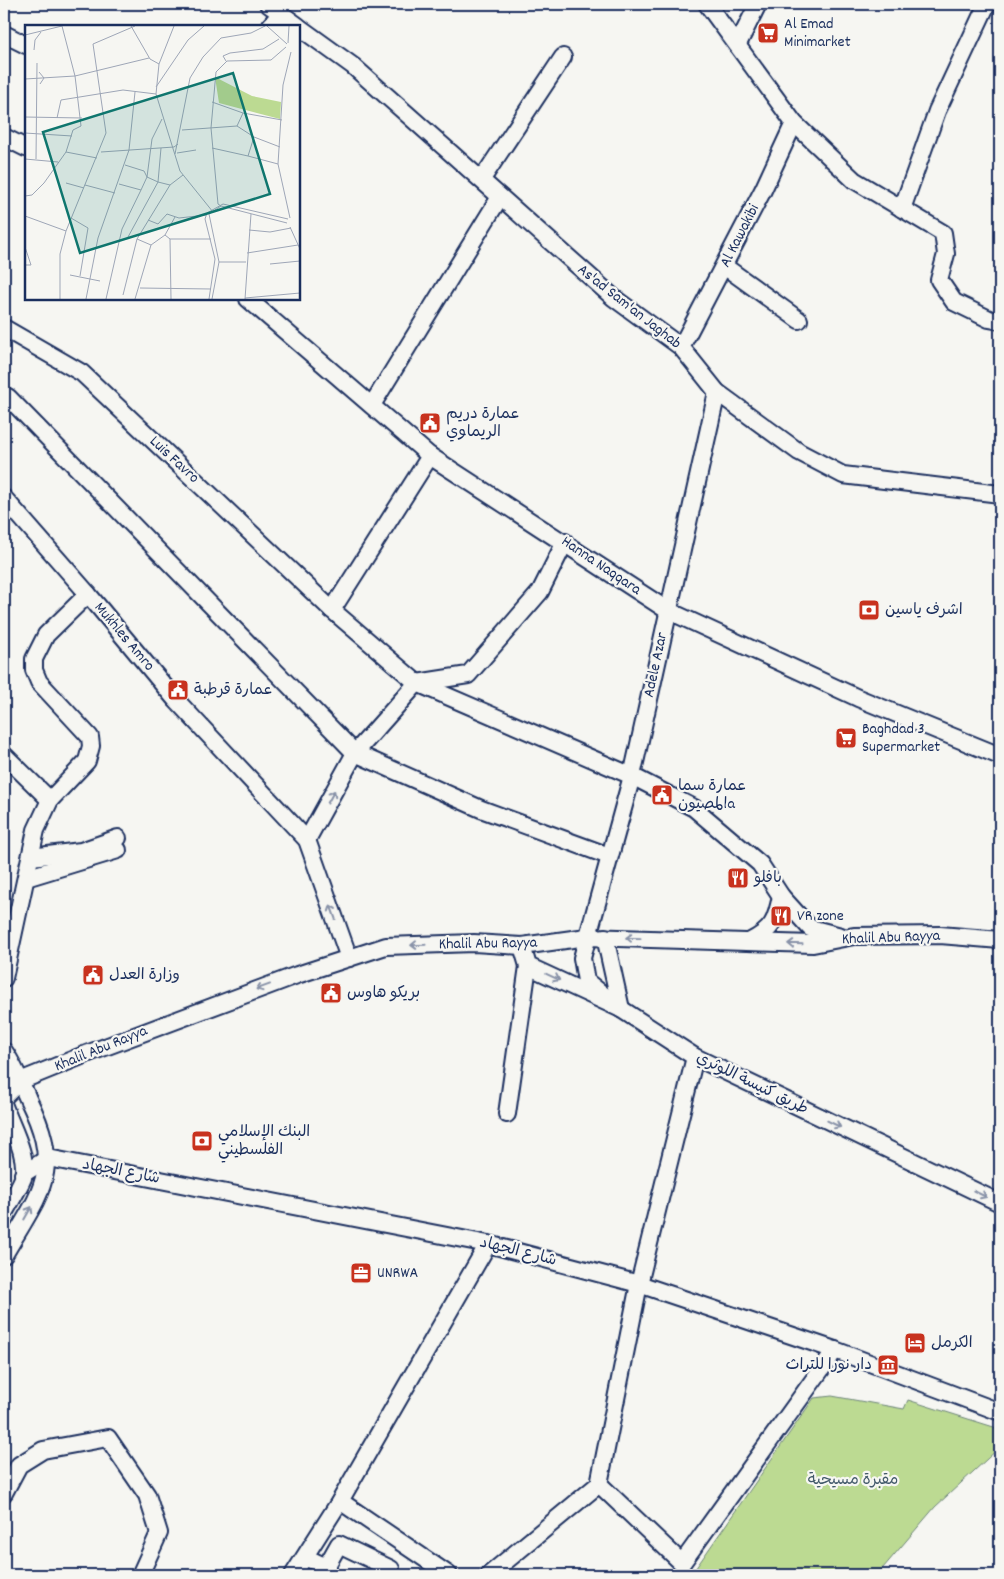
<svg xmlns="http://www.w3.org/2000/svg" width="1004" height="1579" font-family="Dekko,'Playpen Sans Arabic',sans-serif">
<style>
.green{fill:#bcda92;stroke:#6c8478}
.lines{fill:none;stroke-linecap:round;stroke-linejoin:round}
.minor-casing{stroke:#1b2f5e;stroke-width:20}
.minor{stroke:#f6f6f2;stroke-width:16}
.oneway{stroke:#8892a8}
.labels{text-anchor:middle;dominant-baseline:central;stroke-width:4.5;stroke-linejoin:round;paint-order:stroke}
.poi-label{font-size:16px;fill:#1b2f5e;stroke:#f6f6f2;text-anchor:start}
.street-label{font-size:16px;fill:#1b2f5e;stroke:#f6f6f2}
.park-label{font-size:16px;fill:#435a6b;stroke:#f6f6f2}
.inset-road{fill:none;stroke:#9ea6b7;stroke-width:1}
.view{fill:#0f766e;fill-opacity:0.15;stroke:#0f766e;stroke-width:2.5}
.inset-edge{fill:none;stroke:#1b2f5e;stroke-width:2.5}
</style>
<rect width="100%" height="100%" fill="#f6f6f2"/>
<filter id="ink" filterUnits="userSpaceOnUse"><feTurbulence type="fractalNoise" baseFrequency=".02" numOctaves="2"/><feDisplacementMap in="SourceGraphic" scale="10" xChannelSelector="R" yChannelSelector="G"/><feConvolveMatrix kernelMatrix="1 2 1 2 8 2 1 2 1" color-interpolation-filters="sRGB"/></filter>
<g filter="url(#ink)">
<!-- green -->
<polygon class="green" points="832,1396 904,1409 908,1400 1000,1429 1000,1447 935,1507 877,1575 691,1575 814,1398"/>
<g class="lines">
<!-- minor casing -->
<g class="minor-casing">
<g id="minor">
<polyline points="268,4 298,26"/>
<polyline points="707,4 794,123 854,180 943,233 946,254 939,280 954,302 989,319 1000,321"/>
<polyline points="270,26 280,14"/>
<polyline points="299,27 353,66 614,298 681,347 717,392 799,452 843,475 1000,494"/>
<polyline points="4,34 26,45"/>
<polyline points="738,44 758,4"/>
<polyline points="4,137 26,148"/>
<polyline points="482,179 563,57"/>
<polyline points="902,209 937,111 987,4"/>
<polyline points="724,266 799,320"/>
<polyline points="248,299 430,456 667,610 858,698 1000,756"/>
<polyline points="4,328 82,373 332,610"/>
<polyline points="681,347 763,190 794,123"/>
<polyline points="8,397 355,753 481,809 609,856"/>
<polyline points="372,405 500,197"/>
<polyline points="430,456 332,610 417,683 632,776 694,808 760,864 781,896 810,928 841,936"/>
<polyline points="4,498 88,594 176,700 307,840 349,958"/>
<polyline points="4,755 50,800"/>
<polyline points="307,840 355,753 417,683 468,675 540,592 565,542"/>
<polyline points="31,857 81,851 118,838"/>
<polyline points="26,878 118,850"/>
<polyline points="605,937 621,1009"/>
<path d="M749,942C773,930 776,921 781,896"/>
<polyline points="522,946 528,966 621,1009 695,1057 1000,1203"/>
<polyline points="4,978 36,830 50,800 87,761 91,746 90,737 39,682 34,670 34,659 46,635 88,594"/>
<polyline points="621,1009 586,981 582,958 632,776 717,392"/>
<path d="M4,1051C14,1065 21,1083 28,1099C64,1172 41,1191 4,1255"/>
<polyline points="4,1097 20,1081 89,1053 297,975 386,946 474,943 522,946 587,937 813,944 854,936 940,935 1000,940"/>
<path d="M4,1106C11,1126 29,1157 23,1178C18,1190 10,1202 4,1213"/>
<polyline points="507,1114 528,966"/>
<polyline points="23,1174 48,1158 488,1244 639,1284 835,1350 1000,1412"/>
<polyline points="599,1484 682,1563 835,1350"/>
<polyline points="4,1493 19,1465 43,1450 108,1438 147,1495 159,1533 140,1575"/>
<polyline points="305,1557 326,1567 339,1544 391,1569 387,1575"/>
<polyline points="293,1575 340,1501"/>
<polyline points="449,1575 340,1501 488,1244"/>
<polyline points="489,1575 599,1484 639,1284 695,1057"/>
</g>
</g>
<!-- minor -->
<use href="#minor" class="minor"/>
</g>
<!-- one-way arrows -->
<defs><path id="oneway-shaft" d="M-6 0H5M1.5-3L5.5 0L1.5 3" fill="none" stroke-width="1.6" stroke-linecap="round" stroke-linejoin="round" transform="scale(1.25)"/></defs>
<g class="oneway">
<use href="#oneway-shaft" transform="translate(331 797) rotate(-61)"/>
<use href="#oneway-shaft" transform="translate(333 912) rotate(-110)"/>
<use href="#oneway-shaft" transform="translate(633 938) rotate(-178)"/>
<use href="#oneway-shaft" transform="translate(795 944) rotate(-178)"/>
<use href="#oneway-shaft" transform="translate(418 945) rotate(178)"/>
<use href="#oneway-shaft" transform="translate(553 977) rotate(25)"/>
<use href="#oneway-shaft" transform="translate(263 987) rotate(160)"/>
<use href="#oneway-shaft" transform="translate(834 1124) rotate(26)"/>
<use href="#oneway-shaft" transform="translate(980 1194) rotate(26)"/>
<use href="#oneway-shaft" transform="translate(28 1213) rotate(-60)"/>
</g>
</g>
<!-- icons -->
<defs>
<g id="supermarket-square" transform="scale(1.125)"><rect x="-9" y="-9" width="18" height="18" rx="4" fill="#c8321e" stroke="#f6f6f2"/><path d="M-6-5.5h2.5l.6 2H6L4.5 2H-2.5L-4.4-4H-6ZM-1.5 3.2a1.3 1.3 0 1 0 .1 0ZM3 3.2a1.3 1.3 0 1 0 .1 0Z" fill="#fff"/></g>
<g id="civic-square" transform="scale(1.125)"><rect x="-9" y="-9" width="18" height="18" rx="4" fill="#c8321e" stroke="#f6f6f2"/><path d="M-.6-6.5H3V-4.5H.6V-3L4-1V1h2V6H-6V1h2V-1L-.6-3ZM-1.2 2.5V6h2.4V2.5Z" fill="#fff"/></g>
<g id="bank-square" transform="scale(1.125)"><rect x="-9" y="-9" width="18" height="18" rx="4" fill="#c8321e" stroke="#f6f6f2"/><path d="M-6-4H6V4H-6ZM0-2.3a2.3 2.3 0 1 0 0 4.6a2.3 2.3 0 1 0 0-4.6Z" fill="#fff"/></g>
<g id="restaurant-square" transform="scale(1.125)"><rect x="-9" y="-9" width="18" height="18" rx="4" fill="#c8321e" stroke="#f6f6f2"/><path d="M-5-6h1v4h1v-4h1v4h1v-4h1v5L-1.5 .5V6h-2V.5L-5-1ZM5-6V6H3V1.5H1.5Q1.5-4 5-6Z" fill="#fff"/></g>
<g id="office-square" transform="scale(1.125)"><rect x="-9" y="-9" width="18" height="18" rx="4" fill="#c8321e" stroke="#f6f6f2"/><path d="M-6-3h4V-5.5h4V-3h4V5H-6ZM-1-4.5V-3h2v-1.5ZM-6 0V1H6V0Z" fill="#fff"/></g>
<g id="hotel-square" transform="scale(1.125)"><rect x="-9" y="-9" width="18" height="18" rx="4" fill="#c8321e" stroke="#f6f6f2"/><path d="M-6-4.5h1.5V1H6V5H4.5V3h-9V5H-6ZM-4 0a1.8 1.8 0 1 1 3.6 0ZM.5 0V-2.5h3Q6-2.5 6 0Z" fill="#fff"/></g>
<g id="museum-square" transform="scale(1.125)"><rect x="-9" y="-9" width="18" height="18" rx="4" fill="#c8321e" stroke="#f6f6f2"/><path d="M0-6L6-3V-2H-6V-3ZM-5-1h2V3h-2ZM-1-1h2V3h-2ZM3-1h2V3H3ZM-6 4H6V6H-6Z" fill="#fff"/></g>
</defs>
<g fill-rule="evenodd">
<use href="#supermarket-square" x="768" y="33"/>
<use href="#civic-square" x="430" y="423"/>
<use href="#bank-square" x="869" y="610"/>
<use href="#civic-square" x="178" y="690"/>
<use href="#supermarket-square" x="846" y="738"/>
<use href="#civic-square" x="662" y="795"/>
<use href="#restaurant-square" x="738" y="878"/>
<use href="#restaurant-square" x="781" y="916"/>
<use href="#civic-square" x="93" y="975"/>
<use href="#civic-square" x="331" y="993"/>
<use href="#bank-square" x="202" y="1141"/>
<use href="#office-square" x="361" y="1273"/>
<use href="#hotel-square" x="915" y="1343"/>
<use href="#museum-square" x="888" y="1365"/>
</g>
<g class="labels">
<!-- poi labels -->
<g class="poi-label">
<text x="784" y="24">Al Emad<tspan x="784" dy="18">Minimarket</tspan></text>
<text x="446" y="414">عمارة دريم<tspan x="446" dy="18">الريماوي</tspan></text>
<text x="885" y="610">اشرف ياسين</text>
<text x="194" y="690">عمارة قرطبة</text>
<text x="862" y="729">Baghdad 3<tspan x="862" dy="18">Supermarket</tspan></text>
<text x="678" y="786">عمارة سما<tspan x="678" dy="18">المصيونa</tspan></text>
<text x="754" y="878">بافلو</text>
<text x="797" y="916">VR zone</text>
<text x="109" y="975">وزارة العدل</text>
<text x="347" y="993">بريكو هاوس</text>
<text x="218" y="1132">البنك الإسلامي<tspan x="218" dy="18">الفلسطيني</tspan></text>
<text x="377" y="1273">UNRWA</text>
<text x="931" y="1343">الكرمل</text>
<text x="872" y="1365" text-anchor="end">دار نورا للتراث</text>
</g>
<!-- street labels -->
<g class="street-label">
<text transform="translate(740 236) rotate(-63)">Al Kawakibi</text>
<text transform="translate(629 307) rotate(38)">As'ad Sam'an Jaghab</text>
<text transform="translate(174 460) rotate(43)">Luis Favro</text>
<text transform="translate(601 566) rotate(34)">Hanna Naqqara</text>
<text transform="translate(124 637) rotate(50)">Mukhles Amro</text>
<text transform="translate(656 665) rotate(-78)">Adele Azar</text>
<text transform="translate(891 938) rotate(-2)">Khalil Abu Rayya</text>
<text transform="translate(488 944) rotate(-1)">Khalil Abu Rayya</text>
<text transform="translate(101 1049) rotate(-22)">Khalil Abu Rayya</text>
<text transform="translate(752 1084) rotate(26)">طريق كنيسة اللوثري</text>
<text transform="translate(121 1172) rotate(11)">شارع الجهاد</text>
<text transform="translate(518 1252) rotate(14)">شارع الجهاد</text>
</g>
<!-- park labels -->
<g class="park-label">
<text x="853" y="1480">مقبرة مسيحية</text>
</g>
</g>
<!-- overview -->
<g transform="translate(25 25)">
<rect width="275" height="275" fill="#f6f6f2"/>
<path d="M190,52L227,71L256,77L255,94L194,78Z" fill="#bcda92"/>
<path class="inset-road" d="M106,1L125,34L134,39M149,1L134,39L131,69L155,146L188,187M242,1L262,19M0,10L37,1M263,18L264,1M9,25L10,15L16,7M201,36L198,31L205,28L238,24L254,14M14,47L19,53L15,59M0,54L50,51L124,33M131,62L163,15L179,1M187,77L218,88L212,101M218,88L257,95M0,92L57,93M32,93L36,75L98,65L131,69M157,105L212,101L229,112L223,131L187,123M0,108L47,111M229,112L255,122M41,127L72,133M76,127L149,122L153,119M152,128L171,125M150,129L165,53L178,32L196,13L226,8L240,1M223,131L253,139M0,134L33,137M11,134L12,38M100,140L119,146L122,152L133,157L145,160M41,158L59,163M94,159L116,165L122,152L127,114L137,94M60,160L90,168M0,171L7,170L19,158L41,127L48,105L56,101L50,51L37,1M196,181L193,179L186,103L191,47L202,36L246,35L261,22M0,191L41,206M46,193L63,203L55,251M265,193L253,139L258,60L266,27M123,195L133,199L142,189L154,193L181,190M265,202L275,224M224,205L245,207L266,203M140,210L145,214L146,274M103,212L133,157L136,123M112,214L126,220M145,214H186M0,222L6,240H0M222,228L273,220M194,237H221M245,239L275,236M45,250L75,256M115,263L186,264M98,270L112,214L145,160L158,150M220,273L275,268M35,274V229L41,206L81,108L68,19L110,1M61,274L73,213L104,125L110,67M81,274L97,204L116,165M110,274L126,220L140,210L150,192M184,274L190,234L180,194L182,188L198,179L263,194M187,274L194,237L184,189L196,181L262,198M220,274L226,189"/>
<path class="view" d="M208,48L245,169L55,228L18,107Z"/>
<rect width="275" height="275" class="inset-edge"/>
</g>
<!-- margin -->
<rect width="1004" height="1579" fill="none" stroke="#f6f6f2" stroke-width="20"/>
<rect x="10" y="10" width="984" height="1559" fill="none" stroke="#1b2f5e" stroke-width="2" filter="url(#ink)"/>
</svg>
